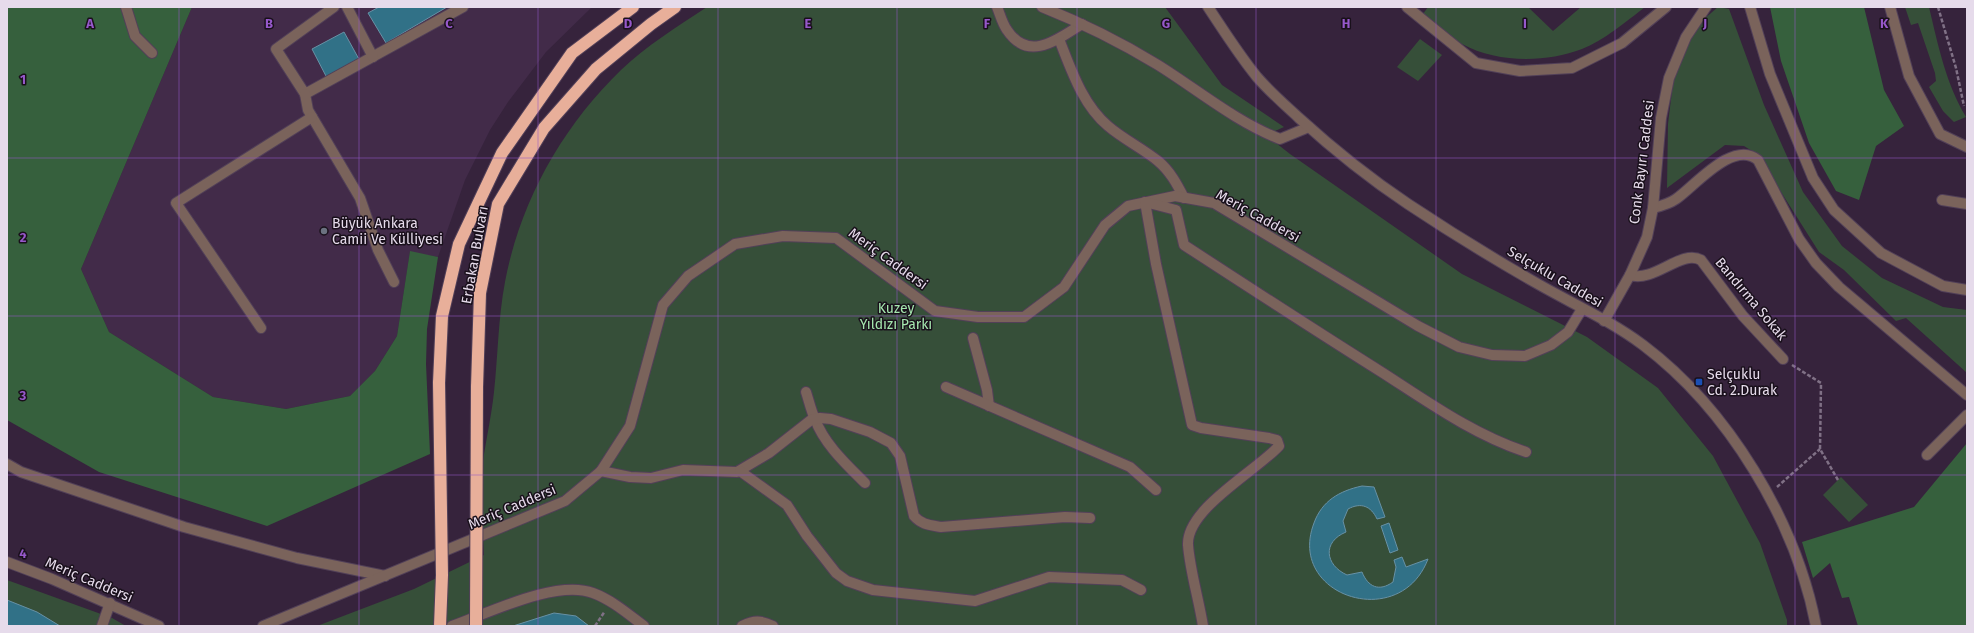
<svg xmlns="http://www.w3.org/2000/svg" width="1974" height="633" font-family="'Fira Sans',sans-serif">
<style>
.built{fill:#422b49}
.green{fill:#364f39}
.forest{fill:#36603d}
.water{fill:#317187;stroke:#6791a5}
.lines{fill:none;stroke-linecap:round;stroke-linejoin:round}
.minor-casing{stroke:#524058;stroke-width:12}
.highway-casing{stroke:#524058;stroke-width:14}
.path{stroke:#807186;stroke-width:2.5;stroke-dasharray:4 2;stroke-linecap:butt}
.minor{stroke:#7a635b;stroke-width:10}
.highway{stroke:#e8af9a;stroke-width:12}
.highway-bridge-casing{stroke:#524058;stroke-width:14;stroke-linecap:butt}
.highway-bridge{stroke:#e8af9a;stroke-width:12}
.grid{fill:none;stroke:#9658ca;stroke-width:1;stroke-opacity:0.55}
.worship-dot{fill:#6b7280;stroke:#19101b;stroke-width:1.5}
.transit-dot{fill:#1a4fb4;stroke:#19101b;stroke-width:1.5}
.labels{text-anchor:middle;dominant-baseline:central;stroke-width:3;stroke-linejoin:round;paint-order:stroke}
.street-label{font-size:14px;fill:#e6dbeb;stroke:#19101b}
.poi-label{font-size:14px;fill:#e6dbeb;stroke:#19101b;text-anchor:start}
.park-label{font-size:14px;fill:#a5e7ae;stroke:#19101b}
.grid-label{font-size:13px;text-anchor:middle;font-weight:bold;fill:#9658ca;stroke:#19101b;stroke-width:3;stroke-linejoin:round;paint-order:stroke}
</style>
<rect width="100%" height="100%" fill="#36233c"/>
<!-- built -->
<polygon class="built" points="192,7 592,7 546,52 508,102 490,130 465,180 438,257 410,252 397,336 375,371 350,396 286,409 213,397 109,332 81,269"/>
<!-- green -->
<g class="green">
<path d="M707,7H1165L1222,85L1284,127L1266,135L1290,154L1462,274L1587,337L1658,388L1713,456L1760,543L1787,620V626H317L414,589L484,555C483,530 479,501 481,476C484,448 491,420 494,392C498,356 498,319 505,282C520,202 562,127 621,70C646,46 678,26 707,7Z"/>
<path d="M1428,7H1528L1553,31L1581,7H1645C1627,21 1603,41 1582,49C1545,63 1497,63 1462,44C1448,36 1436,24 1423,14Z"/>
<polygon points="1718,7 1729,9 1764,105 1803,192 1842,246 1882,278 1943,307 1967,310 1967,373 1906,318 1896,321 1844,270 1819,252 1757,154 1744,146 1725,145 1667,188 1668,124 1675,66 1696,26"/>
<path d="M1905,7H1929C1938,45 1946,84 1966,117L1954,122L1943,111L1929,87L1936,81L1935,73L1918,23L1911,25Z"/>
<polygon points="1420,39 1442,55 1418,81 1397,67"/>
<polygon points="1841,477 1868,505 1849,522 1823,495"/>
<polygon points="7,580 112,618 126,626 7,626"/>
</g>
<!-- forest -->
<g class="forest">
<polygon points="7,7 192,7 81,269 109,332 213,397 286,409 350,396 375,371 397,336 410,251 438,257 427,329 426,364 430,454 267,526 99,472 7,420"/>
<polygon points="1770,7 1864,7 1884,90 1904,126 1876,146 1859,200 1836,191 1809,143 1781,61"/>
<polygon points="1967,443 1967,626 1858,626 1849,597 1842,598 1830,563 1813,578 1802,542 1914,507"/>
</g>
<!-- water -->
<g class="water">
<polygon points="379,7 447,7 386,43 368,13"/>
<polygon points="344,32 360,61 327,78 312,49"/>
<path d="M1362,486L1374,487L1385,517L1377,519C1371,506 1361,502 1348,509L1343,521L1346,532C1322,542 1325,565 1347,575L1362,572C1368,587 1379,592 1393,582L1396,567L1394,560L1402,557L1406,567L1428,559C1400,633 1286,596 1314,523C1322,501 1339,491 1362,486Z"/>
<polygon points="1389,523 1398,550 1390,553 1381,526"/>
<polygon points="7,600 37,612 60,626 7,626"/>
<polygon points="554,613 576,616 589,626 513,626"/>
</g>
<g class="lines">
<!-- minor casing -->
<g class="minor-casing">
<g id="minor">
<polyline points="126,7 135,36 152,53"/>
<polyline points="334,7 276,49 305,94 463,7"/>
<polyline points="347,7 373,57"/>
<path d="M997,7C1000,14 1002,23 1007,30C1029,63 1058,39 1082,24"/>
<path d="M1042,7C1082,23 1122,43 1158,65C1198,90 1236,122 1280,139L1309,127"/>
<path d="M1208,7C1224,31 1239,55 1257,77C1269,91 1285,105 1299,118C1333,149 1369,178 1408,204C1450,232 1494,259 1538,284C1573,304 1611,321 1643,345C1728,409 1796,521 1816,626"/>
<polyline points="1407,7 1476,63 1520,71 1572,68 1622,43 1666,7"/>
<polyline points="1750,7 1770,74 1813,178 1834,210 1881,253 1943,286 1967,290"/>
<polyline points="1890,7 1909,76 1940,134 1967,147"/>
<path d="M1059,39C1071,69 1082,104 1108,126C1123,139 1142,148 1158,161C1170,171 1177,184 1184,198"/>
<polyline points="305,94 308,110 360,198 378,250 394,282"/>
<polyline points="1942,200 1967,204"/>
<path d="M1653,208C1661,206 1669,204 1676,199C1695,186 1733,139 1758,160L1799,239L1816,263L1839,287L1967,395"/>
<path d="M1630,275C1654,283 1681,249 1701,260L1743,316L1783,359"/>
<polyline points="1604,321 1630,275 1647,237 1653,208 1661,118 1669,78 1686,37 1706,7"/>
<polyline points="261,328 176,203 312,117"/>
<polyline points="973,338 987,390 989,406"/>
<polyline points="946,387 1130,467 1156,490"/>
<path d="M806,392C809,401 811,411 815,419C824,444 847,465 865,483"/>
<polyline points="1927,455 1967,415"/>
<polyline points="7,464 21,472 184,527 297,558 385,576"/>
<path d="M601,471L630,477L651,478L683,470L737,472L769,453L811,420L820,418L831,419L870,432L891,443L900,456L914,516C922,525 930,525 941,527L1065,517L1090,518"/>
<polyline points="740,471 787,505 807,536 836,573 847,581 873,590 975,601 1049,577 1122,580 1141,590"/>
<polyline points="7,562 52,579 159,626"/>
<polyline points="102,626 110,603"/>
<polyline points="263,626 565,501 601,471 630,426 663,305 688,276 735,244 783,236 836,238 935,311 978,317 1024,317 1064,287 1105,225 1128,206 1175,196 1214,203 1418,326 1459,347 1492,355 1525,356 1551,345 1568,332 1582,309"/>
<path d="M452,626C489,613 556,579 593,593C612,600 628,614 644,626"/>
<path d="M742,626C754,620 761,620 773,626"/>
<path d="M1203,626C1199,600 1190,571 1188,545C1186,509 1256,471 1279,446L1277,440L1269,438L1201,428L1192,425L1156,264L1145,202L1176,210L1184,245C1250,288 1316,331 1383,373C1428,402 1474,435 1526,452"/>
</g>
</g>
<!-- highway casing -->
<g class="highway-casing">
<g id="highway">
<polyline points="439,383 442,316 459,244 502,153 572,53 633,7"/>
<polyline points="477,387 480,293 498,204 544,128 596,69 651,24 675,7"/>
</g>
</g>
<!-- path -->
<g class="path">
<polyline points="1938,7 1956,68 1964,106"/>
<polyline points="1792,365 1821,383 1820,449 1838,480"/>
<polyline points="1777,487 1820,449"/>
<polyline points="595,626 605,611"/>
</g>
<!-- minor -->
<use href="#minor" class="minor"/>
<!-- highway -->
<use href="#highway" class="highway"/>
<!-- highway-bridge casing -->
<g class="highway-bridge-casing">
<g id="highway-bridge">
<polyline points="439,383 442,575 440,626"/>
<polyline points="476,626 477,387"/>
</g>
</g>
<!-- highway-bridge -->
<use href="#highway-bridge" class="highway-bridge"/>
</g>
<!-- grid -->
<path class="grid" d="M179,7V626M359,7V626M538,7V626M718,7V626M897,7V626M1077,7V626M1256,7V626M1436,7V626M1615,7V626M1795,7V626M7,158H1967M7,316H1967M7,475H1967"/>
<!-- markers -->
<circle class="worship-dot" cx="324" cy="231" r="4"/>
<rect class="transit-dot" x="1695" y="378" width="8" height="8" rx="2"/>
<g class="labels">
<!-- street labels -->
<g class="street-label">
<text transform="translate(1642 162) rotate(-83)">Conk Bayırı Caddesi</text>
<text transform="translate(1258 216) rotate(29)">Meriç Caddersi</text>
<text transform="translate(475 255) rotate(-80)">Erbakan Bulvarı</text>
<text transform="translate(888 259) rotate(36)">Meriç Caddersi</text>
<text transform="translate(1555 277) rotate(30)">Selçuklu Caddesi</text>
<text transform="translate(1751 299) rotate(50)">Bandırma Sokak</text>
<text transform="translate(512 507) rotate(-23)">Meriç Caddersi</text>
<text transform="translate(89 580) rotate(23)">Meriç Caddersi</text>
</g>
<!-- poi labels -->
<g class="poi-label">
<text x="332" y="223">Büyük Ankara<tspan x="332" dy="16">Camii Ve Külliyesi</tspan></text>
<text x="1707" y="374">Selçuklu<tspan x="1707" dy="16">Cd. 2.Durak</tspan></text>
</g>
<!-- park labels -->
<g class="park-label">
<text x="896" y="308">Kuzey<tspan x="896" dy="16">Yıldızı Parkı</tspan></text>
</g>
</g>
<g class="grid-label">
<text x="90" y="28">A</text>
<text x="269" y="28">B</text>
<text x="449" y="28">C</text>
<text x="628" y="28">D</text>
<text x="808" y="28">E</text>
<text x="987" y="28">F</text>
<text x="1166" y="28">G</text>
<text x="1346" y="28">H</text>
<text x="1525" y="28">I</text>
<text x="1705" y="28">J</text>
<text x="1884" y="28">K</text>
<text x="23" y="84">1</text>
<text x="23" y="242">2</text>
<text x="23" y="400">3</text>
<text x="23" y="558">4</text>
</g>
<!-- border -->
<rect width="1974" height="633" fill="none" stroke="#e6dbeb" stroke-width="16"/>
</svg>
